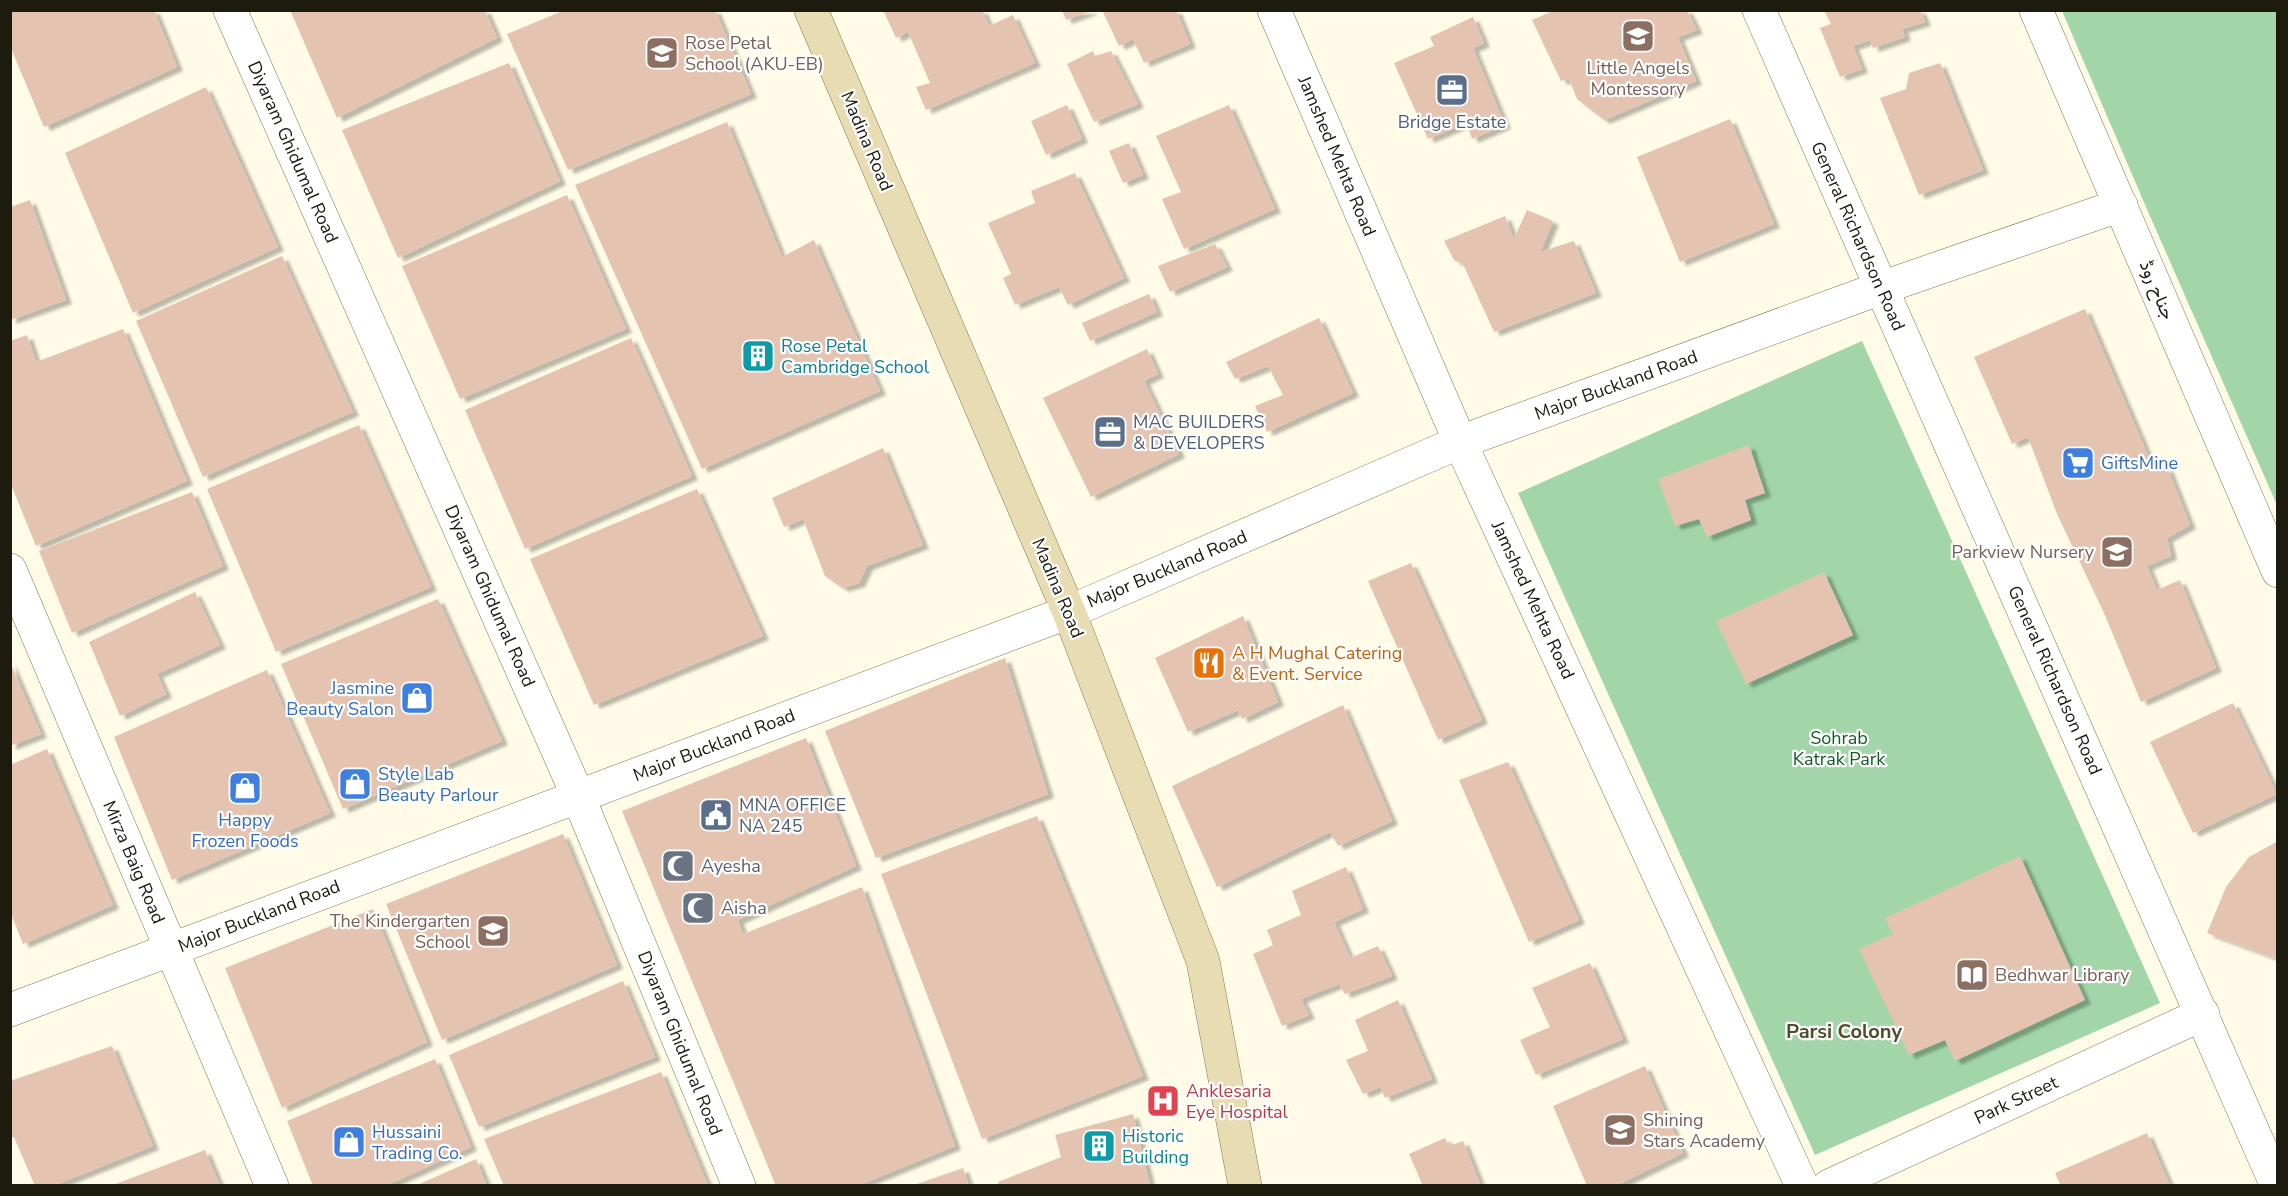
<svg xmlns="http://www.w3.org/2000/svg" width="2288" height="1196" font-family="'Nunito Sans',Vazirmatn,sans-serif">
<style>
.green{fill:#a2d6a8}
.building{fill:#e4c3b1;filter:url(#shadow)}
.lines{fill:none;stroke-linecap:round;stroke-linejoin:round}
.street-casing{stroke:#7d7658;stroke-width:34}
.secondary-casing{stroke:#7d7658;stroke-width:34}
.street{stroke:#fff;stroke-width:33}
.secondary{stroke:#e8dcb3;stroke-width:33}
.labels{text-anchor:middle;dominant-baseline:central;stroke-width:4.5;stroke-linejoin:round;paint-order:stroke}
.education-label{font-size:18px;fill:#785e54;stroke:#fff;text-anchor:start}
.service-label{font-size:18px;fill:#4e5e75;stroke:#fff;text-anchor:start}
.street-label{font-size:18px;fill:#1d1a0e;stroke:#fff}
.culture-label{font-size:18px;fill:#0d838f;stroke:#fff;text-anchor:start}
.shop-label{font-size:18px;fill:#366cbe;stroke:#fff;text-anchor:start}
.food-label{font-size:18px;fill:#c56008;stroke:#fff;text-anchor:start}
.park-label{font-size:18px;fill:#125d27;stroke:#fff}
.worship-label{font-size:18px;fill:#5b616d;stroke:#fff;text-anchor:start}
.health-label{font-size:18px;fill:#be3a42;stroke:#fff;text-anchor:start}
.neighbourhood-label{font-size:20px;font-weight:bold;fill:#524c2e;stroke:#fff}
</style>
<defs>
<filter id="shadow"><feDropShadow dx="6" dy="4" stdDeviation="1.5" flood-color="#0004"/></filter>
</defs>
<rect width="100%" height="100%" fill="#fffbe6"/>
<!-- green -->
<g class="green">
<polygon points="2062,11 2277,11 2277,505 2146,207"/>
<polygon points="1862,341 2160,1003 1815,1155 1518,493"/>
</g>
<!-- building -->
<g class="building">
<polygon points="10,10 154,10 177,67 44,127 10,46"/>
<polygon points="290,10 485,10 497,38 337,118"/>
<polygon points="565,10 715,10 751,94 568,170 507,34"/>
<polygon points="883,10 982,10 989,26 1013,15 1035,63 926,110 916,87 930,83 908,32 896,38"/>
<polygon points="1062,10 1091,10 1091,11 1066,20"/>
<polygon points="1102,10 1176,10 1190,44 1144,63 1133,39 1119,46"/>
<polygon points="1555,10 1687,10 1697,30 1678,37 1696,81 1604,120 1577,99 1569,79 1561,81 1532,20"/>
<polygon points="1824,10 1920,10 1925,22 1902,29 1905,37 1873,48 1870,40 1853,46 1862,69 1840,77 1820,28 1831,24"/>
<polygon points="1473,17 1484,43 1473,48 1505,125 1472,139 1466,123 1428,139 1394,63 1434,46 1430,37"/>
<polygon points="1093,51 1095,56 1111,51 1138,104 1094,122 1067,64"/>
<polygon points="509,63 560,181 398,258 342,130"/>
<polygon points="1940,63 1983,170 1919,195 1880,98 1906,89 1909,73"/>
<polygon points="206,87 278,247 133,313 65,153"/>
<polygon points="1067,105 1082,139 1046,155 1031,121"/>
<polygon points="1229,105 1275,209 1184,249 1162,199 1181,192 1156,136"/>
<polygon points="1730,119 1774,224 1680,262 1637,157"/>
<polygon points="727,122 782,257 814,240 880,391 702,469 575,185"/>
<polygon points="1129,143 1143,175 1123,183 1109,151"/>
<polygon points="1075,173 1124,278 1068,305 1059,287 1015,305 1003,278 1011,274 988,223 1035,203 1031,191"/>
<polygon points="567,195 626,329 460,399 402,266"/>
<polygon points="30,200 66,300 10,320 10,207"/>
<polygon points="1527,210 1553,221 1540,252 1574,241 1596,293 1494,332 1463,264 1454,260 1444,241 1505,216 1514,239"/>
<polygon points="1215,244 1227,267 1170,292 1158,266"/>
<polygon points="282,256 353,412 203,477 136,321"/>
<polygon points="1149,294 1157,312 1090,341 1082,323"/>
<polygon points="2085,309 2155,472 2167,467 2190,525 2167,538 2171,556 2147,566 2157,590 2180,580 2216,668 2141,702 2104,613 2057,514 2028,437 2012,444 1974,357"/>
<polygon points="1319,318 1353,393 1267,432 1255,406 1283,395 1268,366 1235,379 1226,362"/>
<polygon points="123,329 187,481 36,546 10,482 10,341 27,335 36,362"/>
<polygon points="631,338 692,476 525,549 465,410"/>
<polygon points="1147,349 1158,374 1144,381 1179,454 1091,497 1043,398"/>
<polygon points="359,425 431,587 276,652 207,489"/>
<polygon points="1749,445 1765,493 1745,500 1751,520 1707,537 1699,519 1675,526 1658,479"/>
<polygon points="883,448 923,545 867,566 859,583 843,588 825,576 803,519 784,527 772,498"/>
<polygon points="697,489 763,636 594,705 530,559"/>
<polygon points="192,492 223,566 72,633 39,551"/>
<polygon points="1411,563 1482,720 1438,740 1368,581"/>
<polygon points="1824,572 1853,635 1746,684 1716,621"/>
<polygon points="195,592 220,645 157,674 166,694 120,716 89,642"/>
<polygon points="438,599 502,741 343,809 281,664"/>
<polygon points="1243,616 1278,702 1242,719 1238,710 1188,732 1155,658"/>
<polygon points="1005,658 1048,794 876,858 825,731"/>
<polygon points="10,662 41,734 10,746"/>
<polygon points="267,670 330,813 172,880 114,737"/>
<polygon points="2233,703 2277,794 2193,833 2150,742"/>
<polygon points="1343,705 1392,821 1338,846 1330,832 1217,887 1172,786"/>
<polygon points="806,738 856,866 738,920 743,934 862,887 955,1146 857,1186 776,1186 622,811"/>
<polygon points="47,749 113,905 23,944 10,911 10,765"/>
<polygon points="1508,762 1579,920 1529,942 1459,780"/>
<polygon points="1037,816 1143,1076 982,1139 881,874"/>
<polygon points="563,834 617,965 442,1040 386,904"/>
<polygon points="2278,841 2278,954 2275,958 2207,933 2226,887 2249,857"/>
<polygon points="2020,856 2085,1000 1955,1061 1945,1040 1909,1055 1859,949 1893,934 1885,918"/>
<polygon points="1346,867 1363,909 1334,922 1350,958 1378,946 1392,976 1345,994 1339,984 1301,999 1309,1015 1282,1026 1253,954 1273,945 1267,930 1301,915 1292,891"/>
<polygon points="373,909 427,1042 282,1108 225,968"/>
<polygon points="1590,963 1623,1039 1536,1075 1520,1040 1550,1027 1532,988"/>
<polygon points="623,981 655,1057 479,1127 449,1055"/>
<polygon points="1398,1000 1432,1079 1385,1098 1380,1087 1363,1094 1346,1060 1368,1051 1355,1020"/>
<polygon points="112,1046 153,1146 53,1186 35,1186 14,1137 10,1138 10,1081"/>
<polygon points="435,1059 471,1147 385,1186 313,1186 287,1121"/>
<polygon points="1645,1066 1683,1153 1615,1186 1587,1186 1553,1106"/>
<polygon points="661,1072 708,1186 504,1186 484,1139"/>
<polygon points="1133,1114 1150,1186 999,1186 998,1182 1061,1157 1055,1135"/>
<polygon points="2147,1133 2170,1186 2061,1186 2055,1173"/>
<polygon points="1445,1138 1449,1146 1463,1141 1481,1186 1423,1186 1409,1154"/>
<polygon points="205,1150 220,1186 113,1186 113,1185"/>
<polygon points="476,1159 487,1186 415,1186"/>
<polygon points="963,1168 969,1186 914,1186 914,1185"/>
</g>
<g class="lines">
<!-- street casing -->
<g class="street-casing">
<g id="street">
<polyline points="230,10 578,796 739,1186"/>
<polyline points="1274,10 1460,442 1802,1186"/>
<polyline points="1759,10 2277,1186"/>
<polyline points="2036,10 2278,571"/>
<polyline points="10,570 272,1186"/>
<polyline points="10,1010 1069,612 1460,442 1881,288 2121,205"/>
<polyline points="1829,1186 2203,1014"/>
</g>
</g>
<!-- secondary casing -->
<g class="secondary-casing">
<polyline id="secondary" points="811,10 1069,612 1203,961 1245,1186"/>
</g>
<!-- street -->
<use href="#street" class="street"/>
<!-- secondary -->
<use href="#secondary" class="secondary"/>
</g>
<!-- icons -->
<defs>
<g id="school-square" transform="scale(1.725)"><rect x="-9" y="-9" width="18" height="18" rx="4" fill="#8d6e63" stroke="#fff"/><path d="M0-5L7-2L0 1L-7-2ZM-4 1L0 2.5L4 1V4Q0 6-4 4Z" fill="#fff"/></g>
<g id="office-square" transform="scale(1.725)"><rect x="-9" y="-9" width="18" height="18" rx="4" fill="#5c6f8a" stroke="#fff"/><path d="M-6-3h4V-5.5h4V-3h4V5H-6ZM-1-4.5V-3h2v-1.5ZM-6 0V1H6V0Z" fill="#fff"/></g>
<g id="building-square" transform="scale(1.725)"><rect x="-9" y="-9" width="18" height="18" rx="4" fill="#0f9aa8" stroke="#fff"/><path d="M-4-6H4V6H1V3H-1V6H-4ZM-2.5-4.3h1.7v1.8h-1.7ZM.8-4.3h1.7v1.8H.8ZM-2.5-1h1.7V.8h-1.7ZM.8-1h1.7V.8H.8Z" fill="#fff"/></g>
<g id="supermarket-square" transform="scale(1.725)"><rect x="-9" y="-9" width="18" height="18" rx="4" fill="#3f7fe0" stroke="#fff"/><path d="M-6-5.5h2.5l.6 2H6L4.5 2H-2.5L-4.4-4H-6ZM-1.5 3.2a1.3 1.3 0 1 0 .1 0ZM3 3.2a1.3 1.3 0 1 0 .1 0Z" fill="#fff"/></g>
<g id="restaurant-square" transform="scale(1.725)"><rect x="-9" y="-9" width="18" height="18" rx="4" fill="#e8710a" stroke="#fff"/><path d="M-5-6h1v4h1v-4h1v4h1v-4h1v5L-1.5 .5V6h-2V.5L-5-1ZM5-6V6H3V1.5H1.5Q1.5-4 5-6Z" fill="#fff"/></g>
<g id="shop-square" transform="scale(1.725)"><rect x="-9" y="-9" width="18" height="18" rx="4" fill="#3f7fe0" stroke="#fff"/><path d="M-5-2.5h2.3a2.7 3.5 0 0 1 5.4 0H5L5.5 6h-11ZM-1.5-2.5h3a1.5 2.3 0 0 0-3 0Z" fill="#fff"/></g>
<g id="civic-square" transform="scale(1.725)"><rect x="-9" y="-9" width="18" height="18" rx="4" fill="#5c6f8a" stroke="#fff"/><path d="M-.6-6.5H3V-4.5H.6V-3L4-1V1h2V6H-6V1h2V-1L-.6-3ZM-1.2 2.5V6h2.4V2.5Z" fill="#fff"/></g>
<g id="mosque-square" transform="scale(1.725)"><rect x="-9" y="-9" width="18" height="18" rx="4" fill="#6b7280" stroke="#fff"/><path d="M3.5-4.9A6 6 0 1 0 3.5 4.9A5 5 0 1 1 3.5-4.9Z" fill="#fff"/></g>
<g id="library-square" transform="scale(1.725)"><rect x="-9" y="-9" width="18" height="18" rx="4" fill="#8d6e63" stroke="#fff"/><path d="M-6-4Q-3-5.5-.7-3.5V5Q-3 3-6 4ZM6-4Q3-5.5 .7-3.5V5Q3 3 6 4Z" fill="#fff"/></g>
<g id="hospital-square" transform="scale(1.725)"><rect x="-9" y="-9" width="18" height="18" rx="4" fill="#e0444e" stroke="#fff"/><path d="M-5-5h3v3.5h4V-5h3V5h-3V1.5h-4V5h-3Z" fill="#fff"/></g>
</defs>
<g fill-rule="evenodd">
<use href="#school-square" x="1638" y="36"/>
<use href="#school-square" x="662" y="53"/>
<use href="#office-square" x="1452" y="90"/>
<use href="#building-square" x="758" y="356"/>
<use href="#office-square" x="1110" y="432"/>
<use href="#supermarket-square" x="2078" y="463"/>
<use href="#school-square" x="2117" y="552"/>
<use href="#restaurant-square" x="1209" y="663"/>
<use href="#shop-square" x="417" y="698"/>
<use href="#shop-square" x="355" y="784"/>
<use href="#shop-square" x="245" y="788"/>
<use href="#civic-square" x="716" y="815"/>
<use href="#mosque-square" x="678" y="866"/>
<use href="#mosque-square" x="698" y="908"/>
<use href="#school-square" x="493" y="931"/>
<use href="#library-square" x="1972" y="975"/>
<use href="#hospital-square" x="1163" y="1101"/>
<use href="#school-square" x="1620" y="1130"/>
<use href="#shop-square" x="349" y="1142"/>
<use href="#building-square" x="1099" y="1146"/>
</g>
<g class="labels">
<!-- education labels -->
<g class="education-label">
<text x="685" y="43">Rose Petal<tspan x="685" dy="21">School (AKU-EB)</tspan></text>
<text x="1638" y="68" text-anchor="middle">Little Angels<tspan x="1638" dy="21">Montessory</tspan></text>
<text x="2094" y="552" text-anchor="end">Parkview Nursery</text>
<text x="470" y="921" text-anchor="end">The Kindergarten<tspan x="470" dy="21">School</tspan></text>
<text x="1995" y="975">Bedhwar Library</text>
<text x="1643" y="1120">Shining<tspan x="1643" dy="21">Stars Academy</tspan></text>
</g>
<!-- service labels -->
<g class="service-label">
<text x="1452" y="122" text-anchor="middle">Bridge Estate</text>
<text x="1133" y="422">MAC BUILDERS<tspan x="1133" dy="21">&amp; DEVELOPERS</tspan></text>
<text x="739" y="805">MNA OFFICE<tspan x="739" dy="21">NA 245</tspan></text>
</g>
<!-- street labels -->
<g class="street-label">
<text transform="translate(867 141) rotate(67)">Madina Road</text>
<text transform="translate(293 152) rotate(66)">Diyaram Ghidumal Road</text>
<text transform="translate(1337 156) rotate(67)">Jamshed Mehta Road</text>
<text transform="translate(1858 236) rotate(66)">General Richardson Road</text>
<text transform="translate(2157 290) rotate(67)">جناح روڈ</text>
<text transform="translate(1616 385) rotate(-20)">Major Buckland Road</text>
<text transform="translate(1167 569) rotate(-23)">Major Buckland Road</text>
<text transform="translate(1058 588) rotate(67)">Madina Road</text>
<text transform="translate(490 596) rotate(66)">Diyaram Ghidumal Road</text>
<text transform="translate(1533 600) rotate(65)">Jamshed Mehta Road</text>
<text transform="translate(2055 680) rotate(66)">General Richardson Road</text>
<text transform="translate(714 745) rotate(-21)">Major Buckland Road</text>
<text transform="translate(134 862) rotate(67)">Mirza Baig Road</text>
<text transform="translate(259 916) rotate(-21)">Major Buckland Road</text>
<text transform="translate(680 1043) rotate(68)">Diyaram Ghidumal Road</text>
<text transform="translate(2016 1100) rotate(-25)">Park Street</text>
</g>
<!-- culture labels -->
<g class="culture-label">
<text x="781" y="346">Rose Petal<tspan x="781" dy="21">Cambridge School</tspan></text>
<text x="1122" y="1136">Historic<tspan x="1122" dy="21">Building</tspan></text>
</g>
<!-- shop labels -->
<g class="shop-label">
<text x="2101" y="463">GiftsMine</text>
<text x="394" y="688" text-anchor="end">Jasmine<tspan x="394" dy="21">Beauty Salon</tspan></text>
<text x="378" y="774">Style Lab<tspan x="378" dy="21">Beauty Parlour</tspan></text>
<text x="245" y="820" text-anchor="middle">Happy<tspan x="245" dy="21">Frozen Foods</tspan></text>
<text x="372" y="1132">Hussaini<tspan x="372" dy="21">Trading Co.</tspan></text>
</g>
<!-- food labels -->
<g class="food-label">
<text x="1232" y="653">A H Mughal Catering<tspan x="1232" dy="21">&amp; Event. Service</tspan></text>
</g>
<!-- park labels -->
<g class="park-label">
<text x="1839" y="738">Sohrab<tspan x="1839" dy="21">Katrak Park</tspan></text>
</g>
<!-- worship labels -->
<g class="worship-label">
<text x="701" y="866">Ayesha</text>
<text x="721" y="908">Aisha</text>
</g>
<!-- health labels -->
<g class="health-label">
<text x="1186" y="1091">Anklesaria<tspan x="1186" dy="21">Eye Hospital</tspan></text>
</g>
<!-- neighbourhood labels -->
<g class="neighbourhood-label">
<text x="1844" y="1031">Parsi Colony</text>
</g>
</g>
<!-- border -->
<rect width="2288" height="1196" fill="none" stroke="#1d1a0e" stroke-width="24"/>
</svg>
